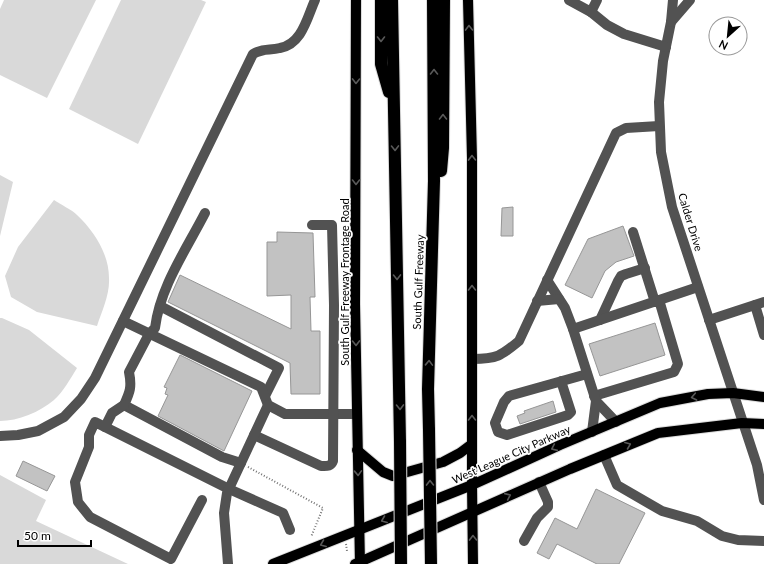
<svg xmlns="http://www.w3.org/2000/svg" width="764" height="564" font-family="Lato,sans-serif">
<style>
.green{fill:#d9d9d9}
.building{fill:#c2c2c2;stroke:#969696}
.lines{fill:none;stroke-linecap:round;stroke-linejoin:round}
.major-casing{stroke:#dbdbdb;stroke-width:12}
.highway-casing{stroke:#dbdbdb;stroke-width:14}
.path{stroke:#747474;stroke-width:2;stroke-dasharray:1 2;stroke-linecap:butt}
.minor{stroke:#525252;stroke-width:10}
.major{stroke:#000;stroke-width:10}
.highway{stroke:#000;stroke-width:12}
.highway-bridge-casing{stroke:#dbdbdb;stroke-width:14;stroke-linecap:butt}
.highway-bridge{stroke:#000;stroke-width:12}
.oneway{stroke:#595959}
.labels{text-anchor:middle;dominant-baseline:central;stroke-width:3.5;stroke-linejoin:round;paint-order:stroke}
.street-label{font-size:11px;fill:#000;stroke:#fff}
</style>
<rect width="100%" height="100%" fill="#fff"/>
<!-- green -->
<g class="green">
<polygon points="4,0 96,0 47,98 0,75 0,9"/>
<polygon points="121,0 201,0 206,2 138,144 69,109"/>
<polygon points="0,175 13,182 0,236"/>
<path d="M54,200C61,205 71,209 77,215C94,231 109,254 109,278C110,294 102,311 97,326L37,312L11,297L5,276L18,247Z"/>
<path d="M0,318H2L29,330L77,368C70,379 64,391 54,400C40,412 18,421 0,421Z"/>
<polygon points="0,475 46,500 36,521 128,564 0,564"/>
</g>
<!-- building -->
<g class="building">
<polygon points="513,207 513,236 501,236 502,208"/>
<polygon points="623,226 634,256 616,262 605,271 592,298 565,285 588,239"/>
<polygon points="277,232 313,233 315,297 310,297 311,331 320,331 320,394 291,394 290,363 168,302 180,275 291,329 291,295 267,296 267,242 277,242"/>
<polygon points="655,323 665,355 600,376 589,344"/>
<polygon points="180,355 252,391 224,451 158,416 168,395 165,394 167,388 164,387"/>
<polygon points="553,401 556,412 520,424 517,416 525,413 524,411"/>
<polygon points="23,461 55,476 47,491 16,476"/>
<polygon points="596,489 645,513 619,564 597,564 557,544 549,559 537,553 555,518 577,529"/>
</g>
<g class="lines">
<!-- major casing -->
<g class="major-casing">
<g id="major">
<polyline points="356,0 355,304 360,564"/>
<polyline points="468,0 472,158 472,485 473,564"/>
<polyline points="357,450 383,472 393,476 443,462 460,453 472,444"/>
<polyline points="273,564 472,485 560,445 660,403 708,394 733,393 764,397"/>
<polyline points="355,564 570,469 658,433 742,423 764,424"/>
</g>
</g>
<!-- highway casing -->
<g class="highway-casing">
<g id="highway">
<polyline points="381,0 381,64 389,92"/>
<polyline points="392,0 400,442"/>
<polyline points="441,171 443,148 444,0"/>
<polyline points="429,430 428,389 434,181 433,0"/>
</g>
</g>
<!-- path -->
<g class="path">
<polyline points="248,467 323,508 311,537"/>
<polyline points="346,544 347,551"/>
</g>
<!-- minor -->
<g class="minor">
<polyline points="569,0 591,12 597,0"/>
<polyline points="673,0 671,22 663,61 659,102 661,152 672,207 757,465 764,500"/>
<polyline points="591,12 607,25 624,34 666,47"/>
<polyline points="671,22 690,0"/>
<path d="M205,213C186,250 160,287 155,328L149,334L129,372C132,387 130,392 124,405L222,457L241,463"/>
<polyline points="633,232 655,302"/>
<polyline points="547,280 565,308 573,329"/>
<polyline points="537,301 559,299"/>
<polyline points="755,305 764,335"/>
<polyline points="160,306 279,368 265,396"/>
<polyline points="600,320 618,281 621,276 626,274 645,268"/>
<polyline points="709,320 764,302"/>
<polyline points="123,321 261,387 268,405 285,414 356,414"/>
<path d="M472,359C497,359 501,356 519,341L616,133L626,128L659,126"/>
<polyline points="561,381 571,412 568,415 507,435 498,432 495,423 504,402 509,396 587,374"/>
<polyline points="594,396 674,372 678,364 659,300"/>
<polyline points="596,401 616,422"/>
<polyline points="105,427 112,413 124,405"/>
<polyline points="592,432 596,401 573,329 698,287"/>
<path d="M254,435L321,466C326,466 331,467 333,461L334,305L332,225H312"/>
<path d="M0,436L18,435L38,431L64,417L81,399L95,378L253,54C265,47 269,51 280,48C302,44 307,18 315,0"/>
<polyline points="604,455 617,485 662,511 697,521 722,536 738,540 764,541"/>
<polyline points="202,500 171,559 90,517 78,502 75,482 89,447 89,435 95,422 229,489 283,513 290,530"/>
<polyline points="524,541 537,518 548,507 548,502 539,482"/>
<polyline points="228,564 224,513 227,493 268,405"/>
</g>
<!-- major -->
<use href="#major" class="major"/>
<!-- highway -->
<use href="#highway" class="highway"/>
<!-- highway-bridge casing -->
<g class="highway-bridge-casing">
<g id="highway-bridge">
<polyline points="429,430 431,564"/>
<polyline points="400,442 401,564"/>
</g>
</g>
<!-- highway-bridge -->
<use href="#highway-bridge" class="highway-bridge"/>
</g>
<!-- one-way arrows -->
<defs><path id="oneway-chevron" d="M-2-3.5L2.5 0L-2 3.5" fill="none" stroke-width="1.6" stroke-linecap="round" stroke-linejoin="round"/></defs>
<g class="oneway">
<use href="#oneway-chevron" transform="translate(469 28) rotate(-91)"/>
<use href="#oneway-chevron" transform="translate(381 39) rotate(90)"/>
<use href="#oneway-chevron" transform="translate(434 72) rotate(-90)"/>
<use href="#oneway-chevron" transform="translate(356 81) rotate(91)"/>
<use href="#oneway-chevron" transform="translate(443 117) rotate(-90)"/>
<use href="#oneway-chevron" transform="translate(395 148) rotate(89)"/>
<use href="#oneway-chevron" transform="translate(472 158) rotate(-91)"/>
<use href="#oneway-chevron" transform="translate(356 182) rotate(90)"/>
<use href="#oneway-chevron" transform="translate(397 277) rotate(89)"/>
<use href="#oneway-chevron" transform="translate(472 288) rotate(-90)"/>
<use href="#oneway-chevron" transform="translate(356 343) rotate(89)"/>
<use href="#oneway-chevron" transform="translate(429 363) rotate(-88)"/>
<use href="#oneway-chevron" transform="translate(694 397) rotate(169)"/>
<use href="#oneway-chevron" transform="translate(400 407) rotate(89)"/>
<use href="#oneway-chevron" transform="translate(472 418) rotate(-90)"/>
<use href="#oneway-chevron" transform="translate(628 445) rotate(-22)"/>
<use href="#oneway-chevron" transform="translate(554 448) rotate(156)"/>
<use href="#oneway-chevron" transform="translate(358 473) rotate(88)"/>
<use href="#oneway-chevron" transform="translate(430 483) rotate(-91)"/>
<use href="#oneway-chevron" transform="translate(508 496) rotate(-24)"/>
<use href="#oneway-chevron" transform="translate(384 520) rotate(158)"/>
<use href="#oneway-chevron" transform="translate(473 538) rotate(-91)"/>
<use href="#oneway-chevron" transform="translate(323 544) rotate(158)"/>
</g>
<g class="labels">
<!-- street labels -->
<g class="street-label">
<text transform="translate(691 222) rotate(73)">Calder Drive</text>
<text transform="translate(344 282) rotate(-90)">South Gulf Freeway Frontage Road</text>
<text transform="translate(418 282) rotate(-88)">South Gulf Freeway</text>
<text transform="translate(511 454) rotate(-24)">West League City Parkway</text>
</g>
</g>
<!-- north arrow -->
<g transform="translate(728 36) rotate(207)"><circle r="19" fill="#ffffff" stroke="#999999"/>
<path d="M0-3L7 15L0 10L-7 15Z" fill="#000000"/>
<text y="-6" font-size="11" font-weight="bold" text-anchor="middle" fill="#000000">N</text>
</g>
<!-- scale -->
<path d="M18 540v6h73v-6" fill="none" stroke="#000000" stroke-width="2"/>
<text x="24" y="540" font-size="12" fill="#000000" stroke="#ffffff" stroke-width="3" paint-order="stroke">50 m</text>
</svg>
